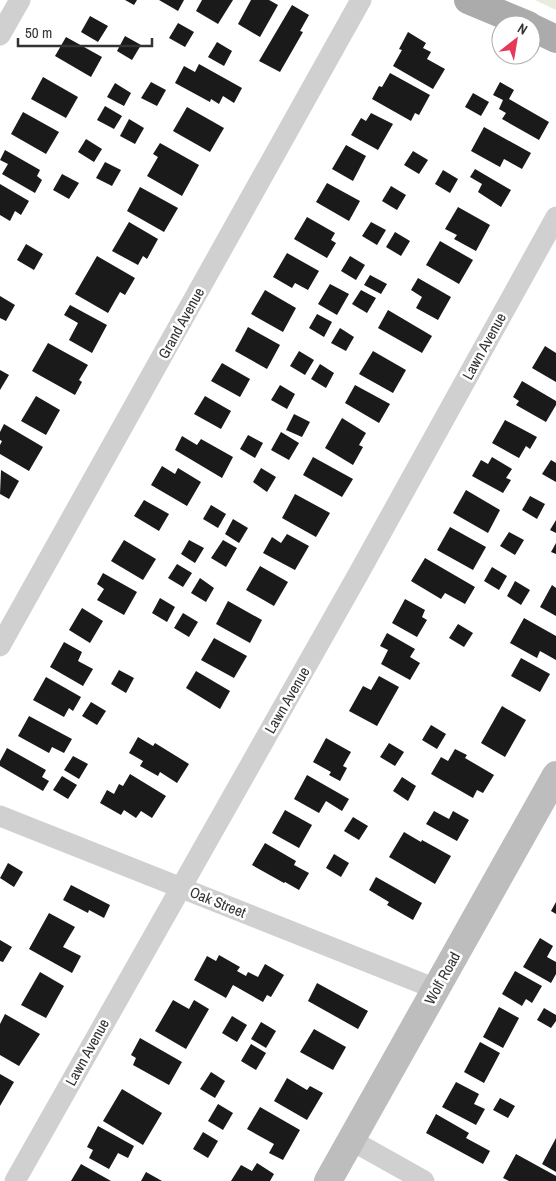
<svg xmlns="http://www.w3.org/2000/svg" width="556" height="1181" font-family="'Archivo Narrow',sans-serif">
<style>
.green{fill:#e7ecdf}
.building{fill:#1a1a1a}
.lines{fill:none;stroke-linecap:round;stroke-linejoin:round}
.minor{stroke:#d0d0d0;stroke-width:21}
.secondary{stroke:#bdbdbd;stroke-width:28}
.primary{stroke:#ababab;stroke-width:28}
.labels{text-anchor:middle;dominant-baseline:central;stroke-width:5;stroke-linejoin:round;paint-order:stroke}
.street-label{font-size:15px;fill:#333;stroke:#fff}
</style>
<rect width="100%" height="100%" fill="#fff"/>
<!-- green -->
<polygon class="green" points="535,0 556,0 556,10"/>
<!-- building -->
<g class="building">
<polygon points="125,0 137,0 134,5"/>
<polygon points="159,0 184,0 178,11"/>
<polygon points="202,0 233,0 218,24 196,11"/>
<polygon points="251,0 269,0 278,5 260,37 238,24"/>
<polygon points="292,5 309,15 300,31 303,32 280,72 259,61"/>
<polygon points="90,16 108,26 98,42 81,32"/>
<polygon points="178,23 194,32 185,47 169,38"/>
<polygon points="408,32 426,43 423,48 431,52 427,59 445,69 433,89 393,66 402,50 399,49"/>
<polygon points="125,36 141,45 132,60 117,51"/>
<polygon points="66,37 102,57 91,77 55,56"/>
<polygon points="217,42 232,51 224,66 208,57"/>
<polygon points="199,64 242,88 234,103 223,96 219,104 211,99 210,102 175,83 184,66 195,72"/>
<polygon points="390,73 430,95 419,115 415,113 411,121 372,99 379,86 382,87"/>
<polygon points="43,77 78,97 66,118 31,99"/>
<polygon points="151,82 166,90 157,106 141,98"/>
<polygon points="500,82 514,90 509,99 549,122 539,140 502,119 506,113 499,109 503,100 493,95"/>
<polygon points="115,83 131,93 124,106 107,97"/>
<polygon points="473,93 489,102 481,116 465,107"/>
<polygon points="105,106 122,116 114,129 97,120"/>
<polygon points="187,107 224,128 210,152 173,131"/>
<polygon points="23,112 59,132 46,154 11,134"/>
<polygon points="371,113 393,124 378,150 351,135 361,118 366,121"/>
<polygon points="129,119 144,128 135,144 120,136"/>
<polygon points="484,127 531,153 522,169 504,159 500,167 471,151"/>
<polygon points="86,139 102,149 94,162 78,152"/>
<polygon points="160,143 199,165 182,196 147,176 158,157 153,154"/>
<polygon points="346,145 366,156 353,181 332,169"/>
<polygon points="5,150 40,170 37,176 42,180 35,193 2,174 8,164 0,160"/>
<polygon points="413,151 428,160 419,174 404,165"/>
<polygon points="105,162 121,170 112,186 96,178"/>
<polygon points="475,169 511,190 501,207 478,192 482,184 470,177"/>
<polygon points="443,170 458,179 450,193 435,184"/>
<polygon points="62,174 79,183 69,199 53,190"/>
<polygon points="327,183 360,201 349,221 316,202"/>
<polygon points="0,184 29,201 21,215 15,211 10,221 0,215"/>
<polygon points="391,186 406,195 397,210 382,201"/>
<polygon points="140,187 178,208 164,232 127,211"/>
<polygon points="458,207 490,225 476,251 454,239 457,235 445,229"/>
<polygon points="307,217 335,233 331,240 336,243 327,258 294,239"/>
<polygon points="129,222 158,239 147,259 143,256 138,265 112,251"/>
<polygon points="371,222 386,230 377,245 362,236"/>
<polygon points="395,232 410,241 401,256 386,247"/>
<polygon points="440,241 473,260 459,284 426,265"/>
<polygon points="26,244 43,254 34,270 17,260"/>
<polygon points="287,253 319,271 308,290 295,283 292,288 273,277"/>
<polygon points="97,256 135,278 125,295 120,292 108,313 75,294"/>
<polygon points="350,256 365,265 356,280 341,271"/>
<polygon points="370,275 387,284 381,294 364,285"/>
<polygon points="418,278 451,297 438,320 416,308 422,297 411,290"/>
<polygon points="330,284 349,294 337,315 318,304"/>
<polygon points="265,290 296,308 283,332 251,314"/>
<polygon points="361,290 376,298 367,313 352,304"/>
<polygon points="0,296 15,305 6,321 0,318"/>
<polygon points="70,305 107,325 92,353 69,340 78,323 64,315"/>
<polygon points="388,310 432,336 422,353 378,328"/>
<polygon points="317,314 332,322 324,337 309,328"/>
<polygon points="248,327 280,345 267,369 235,351"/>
<polygon points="340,328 354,337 346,351 331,343"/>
<polygon points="48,343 88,365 79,380 82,382 75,395 32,371"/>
<polygon points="545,346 556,353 556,382 532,368"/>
<polygon points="299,351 314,360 305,375 290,366"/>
<polygon points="373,351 406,370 393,393 359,374"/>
<polygon points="222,363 250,379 240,397 211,381"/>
<polygon points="320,364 334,373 326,388 311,379"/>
<polygon points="0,370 9,375 0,390"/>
<polygon points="522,381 556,401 556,405 546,422 516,405 519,401 513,397"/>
<polygon points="280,385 295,394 287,409 271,400"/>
<polygon points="355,385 390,404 379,423 345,403"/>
<polygon points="36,396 60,410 46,435 21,421"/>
<polygon points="205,396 231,411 221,429 194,414"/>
<polygon points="294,414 310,422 302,437 286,430"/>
<polygon points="342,418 366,433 359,445 363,447 353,465 325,448"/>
<polygon points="505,420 537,437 530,449 526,446 519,458 492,443"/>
<polygon points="4,424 43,447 29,471 0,454 0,445 2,441 0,440 0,432"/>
<polygon points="281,432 299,443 289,460 271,450"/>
<polygon points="248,435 263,443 255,458 240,449"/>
<polygon points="182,436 197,445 201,439 233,457 222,478 175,450"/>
<polygon points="313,457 353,479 342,497 303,475"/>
<polygon points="492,457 512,469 506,478 511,480 503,493 472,476 481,460 488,464"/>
<polygon points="551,460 556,463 556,482 542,474"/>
<polygon points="162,466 175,474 178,468 201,482 187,506 151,485"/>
<polygon points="261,468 276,477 267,492 253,482"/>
<polygon points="1,470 19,481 9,499 0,494"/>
<polygon points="466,490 500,510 488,533 453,513"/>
<polygon points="295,494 330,513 316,537 282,518"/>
<polygon points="530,496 545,504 537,519 522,510"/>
<polygon points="144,500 169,514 159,531 134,516"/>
<polygon points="211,505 226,514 218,528 203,519"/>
<polygon points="233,519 248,528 239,543 225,534"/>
<polygon points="556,520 556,533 550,530"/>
<polygon points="450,527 486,547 473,570 437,550"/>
<polygon points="509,532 524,540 515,555 500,546"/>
<polygon points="287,534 309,546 295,570 263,553 272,537 281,543"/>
<polygon points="124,540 156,559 143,580 111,561"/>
<polygon points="189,540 204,548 195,563 181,554"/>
<polygon points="223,540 237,548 226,567 211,558"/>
<polygon points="556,543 556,554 551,552"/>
<polygon points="425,558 475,587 465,604 445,593 441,599 411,581"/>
<polygon points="177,564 192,573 183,587 168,578"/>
<polygon points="260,566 288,582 274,606 246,590"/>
<polygon points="492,567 507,576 499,590 484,581"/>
<polygon points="103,573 137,592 124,615 97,600 104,589 97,584"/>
<polygon points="200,578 214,588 206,602 191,593"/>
<polygon points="515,581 530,590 521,605 507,596"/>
<polygon points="552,585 556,588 556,616 540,607"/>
<polygon points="160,598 175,607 167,622 152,613"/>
<polygon points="405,599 425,610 422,617 427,620 417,637 392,623"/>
<polygon points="228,601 262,620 250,643 216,624"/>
<polygon points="82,608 103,621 90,643 69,630"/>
<polygon points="183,613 198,622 189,637 174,628"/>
<polygon points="524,618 556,636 556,660 540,651 537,658 510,643"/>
<polygon points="458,624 473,633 464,647 449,638"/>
<polygon points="387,633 415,649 410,657 420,663 410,680 381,664 388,650 380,646"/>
<polygon points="214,638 247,656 234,678 201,660"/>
<polygon points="64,642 82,652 78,661 93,669 83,686 50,667"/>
<polygon points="521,658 550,674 540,692 511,676"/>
<polygon points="119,670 134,678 126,693 111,684"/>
<polygon points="196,671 230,691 220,709 186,688"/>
<polygon points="379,676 399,687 377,726 349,711 363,686 371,690"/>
<polygon points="46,677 81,697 73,711 69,708 64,717 33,700"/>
<polygon points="91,702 106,711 97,725 82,716"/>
<polygon points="502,706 526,720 505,757 481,743"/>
<polygon points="29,716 72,739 64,753 52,747 49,753 18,736"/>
<polygon points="431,725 446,734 437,749 422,740"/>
<polygon points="138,737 153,746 155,743 189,764 177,783 160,772 158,776 140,766 143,761 129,753"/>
<polygon points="326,738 351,752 343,766 347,768 340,781 329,775 331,772 313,762"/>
<polygon points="389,743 404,752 395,766 380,757"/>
<polygon points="7,748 46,770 42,777 49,781 43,791 0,766 0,761"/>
<polygon points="455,749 467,755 465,758 494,775 483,793 477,790 473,798 431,774 441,757 448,761"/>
<polygon points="73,756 88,764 79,779 64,770"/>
<polygon points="130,774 166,796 152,818 141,811 136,818 124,810 121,815 100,803 107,790 114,794 119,784 123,786"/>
<polygon points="307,775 349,799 342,811 326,801 319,813 294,799"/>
<polygon points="62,776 77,785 68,799 53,790"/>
<polygon points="402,777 416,786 408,801 393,791"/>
<polygon points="285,810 312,825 299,848 272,833"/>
<polygon points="434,811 449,819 453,811 469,820 457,841 426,824"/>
<polygon points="353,817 368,826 359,840 344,831"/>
<polygon points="404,832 421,842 422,840 451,856 435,884 389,857"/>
<polygon points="265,843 296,861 294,865 309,873 299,890 285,882 284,883 252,865"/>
<polygon points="334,854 349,863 341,877 326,868"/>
<polygon points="8,863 23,872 14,887 0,878"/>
<polygon points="376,877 422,903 413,920 387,905 389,902 369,890"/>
<polygon points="71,885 110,905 104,918 89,910 88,913 63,900"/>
<polygon points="556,902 556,914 551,911"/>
<polygon points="49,913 75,927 63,947 81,956 72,973 29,949"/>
<polygon points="540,938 553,946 547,957 556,962 556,974 551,983 523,967"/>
<polygon points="0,940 12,947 3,962 0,961"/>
<polygon points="219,955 240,967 237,971 246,976 248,972 258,977 265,964 284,975 271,997 267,995 263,1002 233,985 226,998 194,980 207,956 216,961"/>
<polygon points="515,971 542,986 532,1003 526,999 522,1006 502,994"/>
<polygon points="40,972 64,986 46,1018 21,1005"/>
<polygon points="317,983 368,1011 358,1029 308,1001"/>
<polygon points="173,1000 189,1009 194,1000 209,1009 186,1049 155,1031"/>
<polygon points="499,1007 519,1018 503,1048 483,1037"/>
<polygon points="544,1008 556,1015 556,1021 551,1028 537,1020"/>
<polygon points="5,1014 40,1034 19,1066 0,1055 0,1024"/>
<polygon points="232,1016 247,1025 237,1042 222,1033"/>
<polygon points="261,1022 276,1031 266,1048 251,1039"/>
<polygon points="314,1029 346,1047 333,1070 300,1052"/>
<polygon points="140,1038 182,1062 169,1085 133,1065 136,1058 131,1055"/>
<polygon points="480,1042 500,1053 484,1083 464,1072"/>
<polygon points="251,1044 266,1053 256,1070 241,1061"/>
<polygon points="211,1072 225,1081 215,1098 200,1089"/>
<polygon points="0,1074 14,1082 0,1106"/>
<polygon points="287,1078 307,1090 310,1086 323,1093 307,1120 274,1101"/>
<polygon points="456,1082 479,1094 474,1104 485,1109 476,1125 442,1107"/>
<polygon points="122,1089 162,1113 143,1145 103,1121"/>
<polygon points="500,1098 515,1106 508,1118 493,1110"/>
<polygon points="218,1104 233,1113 223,1130 208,1121"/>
<polygon points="260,1107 300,1130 283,1160 269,1153 274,1144 247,1129"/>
<polygon points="436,1114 469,1133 466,1138 490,1151 483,1164 426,1133"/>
<polygon points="98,1126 134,1146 128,1158 118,1153 109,1169 89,1158 93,1150 87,1147"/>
<polygon points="203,1132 218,1141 208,1158 193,1149"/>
<polygon points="556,1138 556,1172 542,1164"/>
<polygon points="516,1154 556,1176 556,1181 509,1181 503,1178"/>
<polygon points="257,1163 274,1174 270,1181 231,1181 241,1165 252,1171"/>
<polygon points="81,1164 111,1181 71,1181"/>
<polygon points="146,1172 162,1181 141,1181"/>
</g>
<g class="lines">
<!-- minor -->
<g class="minor">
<polyline points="0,35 20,0"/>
<polyline points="0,646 361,0"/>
<polyline points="0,816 436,989"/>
<polyline points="351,1140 424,1181"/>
<polyline points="15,1181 360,571 556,217"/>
</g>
<!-- secondary -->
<polyline class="secondary" points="328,1181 556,775"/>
<!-- primary -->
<g class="primary">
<polyline points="468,0 528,25"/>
<polyline points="531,27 556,39"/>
</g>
</g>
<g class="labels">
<!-- street labels -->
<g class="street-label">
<text transform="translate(181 323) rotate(-61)">Grand Avenue</text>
<text transform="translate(484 346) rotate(-61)">Lawn Avenue</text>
<text transform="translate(287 700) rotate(-60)">Lawn Avenue</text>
<text transform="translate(218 902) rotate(22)">Oak Street</text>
<text transform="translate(442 978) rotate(-61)">Wolf Road</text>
<text transform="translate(87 1052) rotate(-61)">Lawn Avenue</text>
</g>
</g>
<!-- north arrow -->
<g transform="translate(516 40) rotate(31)"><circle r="24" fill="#ffffff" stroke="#adadad"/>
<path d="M0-4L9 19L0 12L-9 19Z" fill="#e63959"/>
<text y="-8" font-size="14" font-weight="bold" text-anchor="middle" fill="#333333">N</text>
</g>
<!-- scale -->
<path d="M18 38v8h134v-8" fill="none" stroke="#333333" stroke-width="2.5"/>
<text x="25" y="38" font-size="15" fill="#333333" stroke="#ffffff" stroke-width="4" paint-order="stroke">50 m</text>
</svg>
